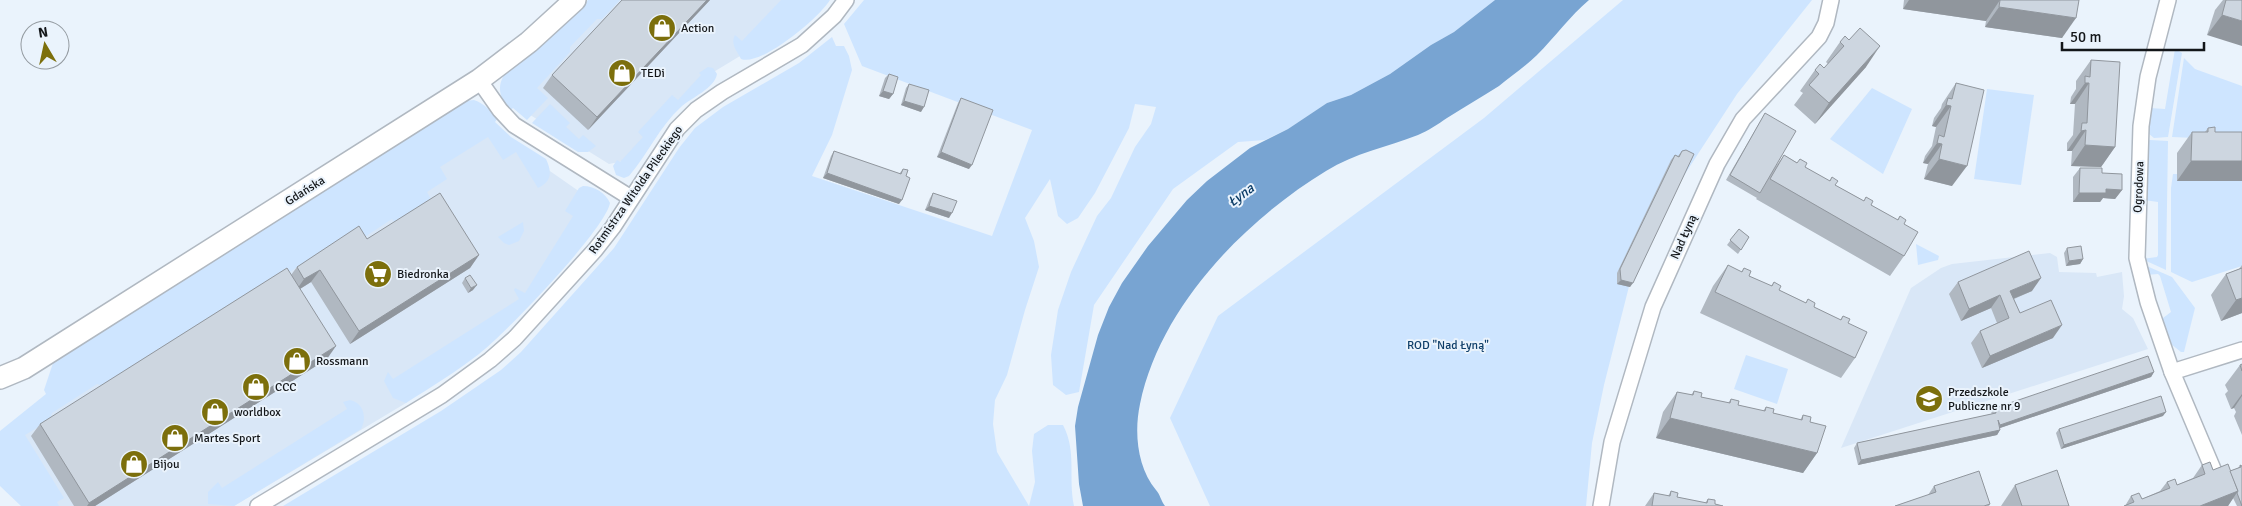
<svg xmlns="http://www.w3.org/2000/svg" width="2242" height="506" font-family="Signika,sans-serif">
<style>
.built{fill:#d9e7f7}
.green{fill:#cee5ff}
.water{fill:#78a4d2}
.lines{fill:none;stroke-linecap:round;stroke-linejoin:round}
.street-casing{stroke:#b0b8c1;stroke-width:18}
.secondary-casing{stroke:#b0b8c1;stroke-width:24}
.street{stroke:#fff;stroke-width:15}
.secondary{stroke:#fff;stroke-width:21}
.wall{fill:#b0b8c1}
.shaded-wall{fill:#90969d}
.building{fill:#cdd6e0;stroke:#90969d}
.labels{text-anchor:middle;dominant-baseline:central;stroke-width:4;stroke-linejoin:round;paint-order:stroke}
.poi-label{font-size:12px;fill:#131619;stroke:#eaf3fc;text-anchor:start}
.street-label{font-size:12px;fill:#131619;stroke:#eaf3fc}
.park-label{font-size:12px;fill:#0e3e69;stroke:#eaf3fc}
.water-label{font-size:14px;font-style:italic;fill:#0a3b66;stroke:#eaf3fc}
</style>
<rect width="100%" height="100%" fill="#eaf3fc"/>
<!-- built -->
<g class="built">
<polygon points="608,0 816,0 796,22 702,79 629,160 609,164 527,113 516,82"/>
<polygon points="496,129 511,144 593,201 555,270 406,403 234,506 39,506 0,439"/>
<polygon points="2050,253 2057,257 2059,272 2096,273 2097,277 2122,272 2124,296 2122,309 2133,318 2148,349 1841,448 1911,288 1941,268 1952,264"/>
</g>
<!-- green -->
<g class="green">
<path d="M588,0H620L602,19H597L570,47V52L537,88L548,98L527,120L513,108L509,111C501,98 496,89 504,75L566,23Z"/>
<path d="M781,0H830C820,17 761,67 741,59C737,51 730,44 735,35L742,41Z"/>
<polygon points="864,0 1495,0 1454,32 1431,45 1390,74 1351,95 1327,103 1288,129 1265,140 1238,142 1173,189 1094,305 1079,392 1066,395 1053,385 1051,355 1058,310 1071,272 1097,216 1111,198 1135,147 1151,124 1156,107 1135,104 1129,128 1095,193 1078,218 1067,224 1058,216 1050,179 1025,218 1034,241 1039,267 1025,310 1007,375 995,400 993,424 997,452 1029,506 283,506 441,411 501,370 521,352 614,248 679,148 695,128 723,107 799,63 832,37 836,46 844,46 849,56 852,70 832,135 812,176 992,236 1032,130 862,66 844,24"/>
<polygon points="1623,0 1812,0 1737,94 1640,243 1604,385 1592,443 1586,506 1210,506 1170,418 1218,316 1484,118"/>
<polygon points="2175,49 2182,53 2168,137 2154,138 2148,133 2150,108 2165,109"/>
<polygon points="2184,58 2195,69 2242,86 2242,140 2172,137"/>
<path d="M708,67L713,68L717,74C715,88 691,98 681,107C659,127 648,154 629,176L624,178L616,175L613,166L617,160L620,162L643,137L638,132L672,95L678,100L701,75L699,73Z"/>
<polygon points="1872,88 1912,109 1883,174 1830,139"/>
<polygon points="1987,89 2034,95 2021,185 1974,179"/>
<path d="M474,100C485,104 490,110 497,119L495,122L511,137L546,159C552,172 552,181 538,188L516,152L503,160L488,137L440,167L447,179L427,192L432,201L395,223L392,219L357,242L351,234L104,386L97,384L52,413L50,420L25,435L64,498L57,502L59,506H21L0,486V431L46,394L44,390L53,363L73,347L465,101Z"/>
<polygon points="550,104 570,123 566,127 579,139 583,135 596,146 588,152 578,152 532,123"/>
<polygon points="2150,140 2168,141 2166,270 2142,259 2157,257 2158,255 2158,202 2144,200 2147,141"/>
<polygon points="2173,174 2242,175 2242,266 2192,282 2171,272 2171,188"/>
<path d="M583,186C594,186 606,193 610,203C605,230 505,334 479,354C456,372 431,387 406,403L393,398L384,381L388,372L393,379L519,299L514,290L515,288L525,293L573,216L565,211L579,188Z"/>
<polygon points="523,222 524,231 519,241 509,245 504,243 498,237"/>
<polygon points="1916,244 1939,256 1938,260 1918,265"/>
<polygon points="2142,264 2172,277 2195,308 2184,352 2181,352 2171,344 2159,321 2171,312 2160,276 2158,274 2145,275"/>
<polygon points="1746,355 1788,369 1777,404 1734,389"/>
<path d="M350,400C364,403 367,418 361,429L234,506L208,504V492L218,482L222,488L347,409L343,402Z"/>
<path d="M1048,425H1063C1077,452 1068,478 1074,506H1029L1035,482L1032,451L1034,434Z"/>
</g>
<!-- water -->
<path class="water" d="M1495,0H1589C1570,16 1555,37 1537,55C1526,66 1511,76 1499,86C1482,97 1464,107 1447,118C1438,124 1428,131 1418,135C1387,147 1355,153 1326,171C1244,221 1160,307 1140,404C1134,432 1137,467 1156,490C1160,494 1161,501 1165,506H1083L1079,484L1075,426L1078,407L1098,335L1109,307L1122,283L1148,246L1187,200L1207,181L1250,148L1288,129L1327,103L1351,95L1390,74L1431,45L1454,32Z"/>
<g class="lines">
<!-- street casing -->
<g class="street-casing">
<g id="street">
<polyline points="2168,0 2148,77 2141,126 2137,258 2148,302 2172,372 2218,481"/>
<polyline points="479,80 500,110 514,125 631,198"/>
<polyline points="2172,372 2242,350"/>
<polyline points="258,506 442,395 490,360 515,338 595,250 613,227 677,129 696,110 722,92 802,45 834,16 846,0"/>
<polyline points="1601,506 1612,442 1653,307 1717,164 1743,119 1819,37 1826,23 1831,0"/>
</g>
</g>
<!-- secondary casing -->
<g class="secondary-casing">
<polyline id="secondary" points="0,378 24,368 479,80 529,42 575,0"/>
</g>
<!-- street -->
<use href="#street" class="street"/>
<!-- secondary -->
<use href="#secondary" class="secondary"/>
</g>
<!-- wall -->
<g class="wall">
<polygon points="622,0 710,0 588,130 543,88 552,75"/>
<polygon points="1904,0 2079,0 2062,38 1985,27 1986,21 1903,9"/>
<polygon points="2223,0 2242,0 2207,35 2215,10"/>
<polygon points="1840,42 1866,67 1815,124 1794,105 1803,93 1800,91 1815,70 1824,68 1828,64 1826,62"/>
<polygon points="2091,60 2115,147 2101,167 2071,166 2072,151 2067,151 2067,143 2073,135 2075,104 2070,104 2071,97 2076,89 2076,81"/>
<polygon points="889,74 893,94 889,99 879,96 885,78"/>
<polygon points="1956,83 1952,186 1924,179 1928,164 1923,163 1925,156 1932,146 1936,127 1932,126 1934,118 1941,108 1942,104"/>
<polygon points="909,84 921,112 901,105 906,88"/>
<polygon points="961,98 969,169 937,157 958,103"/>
<polygon points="1765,113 1773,170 1784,155 1829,181 1832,177 1835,185 1864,201 1866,197 1871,205 1897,220 1900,216 1904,224 1904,256 1890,276 1756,199 1757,198 1726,180"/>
<polygon points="2208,128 2215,132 2242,132 2242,181 2177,181 2177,153 2192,132 2205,132"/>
<polygon points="834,151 899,174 903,169 906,176 899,204 823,178 831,156"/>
<polygon points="1682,151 1630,287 1617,284 1617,273 1671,160 1675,155 1678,156"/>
<polygon points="2080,168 2102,173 2122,190 2115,199 2103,198 2100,202 2073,202 2073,177"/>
<polygon points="933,193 949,218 925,210 930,198"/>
<polygon points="1739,229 1749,237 1738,254 1727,245"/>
<polygon points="367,239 479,255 470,268 350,344 311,282 300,289 327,359 95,506 74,506 31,436 40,424 291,275 297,267"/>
<polygon points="2067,248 2083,259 2080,264 2066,266 2064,253"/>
<polygon points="1728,265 1741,272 1744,268 1749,276 1771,286 1774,282 1779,290 1806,303 1808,299 1814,307 1840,320 1843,316 1848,323 1855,358 1841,378 1700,313 1713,286"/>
<polygon points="2242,265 2242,313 2221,321 2211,295 2226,274 2239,269"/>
<polygon points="465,278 473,290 468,293 462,283"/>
<polygon points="1958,282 2032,291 2014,299 2020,313 2053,338 1982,368 1971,343 1980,331 1997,323 1991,308 1961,321 1949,294"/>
<polygon points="2242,364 2242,435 2234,416 2236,412 2234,408 2231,409 2225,394 2228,391 2225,385 2240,365"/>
<polygon points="2154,372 2151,377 2000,428 2000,430 1997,435 1858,465 1854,448 1857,443 1992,414 1991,413 1995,408"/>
<polygon points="1694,391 1701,397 1728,403 1731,399 1738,405 1763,411 1766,407 1773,413 1800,420 1803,415 1810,422 1817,453 1803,473 1656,438 1663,412 1677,392 1691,395"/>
<polygon points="2163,416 2061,449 2056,433 2059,429"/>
<polygon points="2202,465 2213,470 2230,471 2238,468 2240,465 2242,466 2242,506 2237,506 2233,498 2228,506 2125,506 2131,496 2142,499 2160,491 2167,482 2177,485 2193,478"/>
<polygon points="2015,485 2069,506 2001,506"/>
<polygon points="1934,486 1990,504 1989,506 1895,506 1928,495"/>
<polygon points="1671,491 1677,497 1705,503 1708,499 1715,504 1723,506 1645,506 1654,493 1668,496"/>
</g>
<!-- shaded-wall -->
<g class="shaded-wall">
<polygon points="707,0 710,0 588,130 597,117"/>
<polygon points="1909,0 2000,0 1986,21 1903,9"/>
<polygon points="1999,7 2076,18 2062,38 1985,27"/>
<polygon points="2222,15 2242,21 2242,46 2207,35"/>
<polygon points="1880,46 1866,67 1815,124 1829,103"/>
<polygon points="2085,83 2089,83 2075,104 2070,104"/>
<polygon points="883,91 893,94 889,99 879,96"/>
<polygon points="904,101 924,107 921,112 901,105"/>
<polygon points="1946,105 1951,106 1936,127 1932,126"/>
<polygon points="2086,130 2072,151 2067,151 2081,131"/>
<polygon points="1937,143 1942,144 1928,164 1923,163"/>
<polygon points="2085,145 2115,147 2101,167 2071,166"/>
<polygon points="941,152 972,165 969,169 937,157"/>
<polygon points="1939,159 1967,166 1952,186 1924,179"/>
<polygon points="2191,161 2242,161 2242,181 2177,181"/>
<polygon points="827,173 902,200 899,204 823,178"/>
<polygon points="2106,189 2122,190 2115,199 2103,198 2100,202 2073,202 2079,193"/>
<polygon points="929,206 952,213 949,218 925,210"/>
<polygon points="479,255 470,268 350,344 359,331"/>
<polygon points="2083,259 2080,264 2066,266 2069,261"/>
<polygon points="320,270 311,282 295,292 304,279"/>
<polygon points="2041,278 2032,291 2003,303 2010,291"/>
<polygon points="1621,280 1633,283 1630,287 1617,284"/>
<polygon points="477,285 473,290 468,293 471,288"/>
<polygon points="2000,295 1991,308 1961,321 1969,309"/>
<polygon points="2242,298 2242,313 2221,321 2236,300"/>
<polygon points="2062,325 2053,338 1982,368 1990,356"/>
<polygon points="336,346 327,359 95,506 87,506 89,503"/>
<polygon points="2154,372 2151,377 1997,429 2000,425"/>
<polygon points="2242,394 2242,396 2234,408 2231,409"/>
<polygon points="2166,412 2163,416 2061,449 2064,445"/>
<polygon points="1670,418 1817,453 1803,473 1656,438"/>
<polygon points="2000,430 1997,435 1858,465 1861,460"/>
<polygon points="2238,491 2228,506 2200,506"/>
</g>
<!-- building -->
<g class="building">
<polygon points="622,0 707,0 597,117 552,75"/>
<polygon points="1998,0 2079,0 2076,18 1999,7 2000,0"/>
<polygon points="2226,0 2242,0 2242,21 2222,15"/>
<polygon points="1860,28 1880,46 1829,103 1809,85 1819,74 1815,70 1820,64 1824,68 1844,46 1840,42 1845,36 1849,40"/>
<polygon points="2091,60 2120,62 2115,147 2085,145 2086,130 2081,131 2082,123 2087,123 2089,83 2085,83 2085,76 2090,77"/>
<polygon points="889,74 898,77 893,94 883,91"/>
<polygon points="1956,83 1984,90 1967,166 1939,159 1942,144 1937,143 1939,135 1944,137 1951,106 1946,105 1948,98 1952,99"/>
<polygon points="909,84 929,90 924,107 904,101"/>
<polygon points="961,98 993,110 972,165 941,152"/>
<polygon points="1765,113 1796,131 1760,193 1730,175"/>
<polygon points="2215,127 2215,132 2242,132 2242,161 2191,161 2192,132 2208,132 2208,128"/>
<polygon points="1686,150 1694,154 1633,283 1621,280 1620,269 1675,155 1679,157 1682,151"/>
<polygon points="834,151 901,174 903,169 908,170 906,176 910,178 902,200 827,173"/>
<polygon points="1784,155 1797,163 1800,159 1807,163 1805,167 1830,181 1832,177 1838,181 1835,185 1864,201 1866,197 1873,201 1871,205 1898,220 1900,216 1906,220 1904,224 1918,232 1904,256 1770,179"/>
<polygon points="2080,168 2102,168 2102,173 2122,174 2122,190 2106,189 2106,193 2079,193"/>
<polygon points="440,193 479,255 359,331 320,270 304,279 297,267 359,226 367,239"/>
<polygon points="933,193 957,201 952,213 929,206"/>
<polygon points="1739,229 1749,237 1741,250 1730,240"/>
<polygon points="2081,246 2083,259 2069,261 2067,248"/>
<polygon points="2029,251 2041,278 2010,291 2020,313 2051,300 2062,325 1990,356 1980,331 2009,318 2000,295 1969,309 1958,282"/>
<polygon points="1728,265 1742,272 1744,268 1751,271 1749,276 1772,286 1774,282 1781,286 1779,290 1806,303 1808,299 1815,303 1814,307 1841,320 1843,316 1850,319 1848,323 1867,332 1855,358 1715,292"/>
<polygon points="287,268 336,346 89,503 40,424"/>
<polygon points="2242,268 2242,298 2236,300 2226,274"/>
<polygon points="470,275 477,285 471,288 465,278"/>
<polygon points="2148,356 2154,372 2000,425 1998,420 2000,430 1861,460 1857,443 1996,413 1995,408"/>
<polygon points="2242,364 2242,371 2240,365"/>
<polygon points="1694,391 1702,393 1701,397 1730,403 1731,399 1739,401 1738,405 1765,411 1766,407 1774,409 1773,413 1802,420 1803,415 1811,417 1810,422 1826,426 1817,453 1670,418 1677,392 1693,395"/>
<polygon points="2161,396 2166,412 2064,445 2059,429"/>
<polygon points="2210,462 2213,470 2228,464 2238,491 2200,506 2124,506 2134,502 2131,496 2139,493 2142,499 2170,488 2167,482 2175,479 2177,485 2205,474 2202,465"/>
<polygon points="2240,465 2242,466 2242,506 2237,493 2238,491 2230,471 2241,467"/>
<polygon points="2057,470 2069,506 2022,506 2015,485"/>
<polygon points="1979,471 1990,504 1984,506 1895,506 1936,492 1934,486"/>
<polygon points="1671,491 1678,493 1677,497 1707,503 1708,499 1715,500 1715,504 1723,506 1652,506 1654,493 1670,496"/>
</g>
<!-- icons -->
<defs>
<g id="shop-disc" transform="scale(1.4375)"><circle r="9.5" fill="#7c6f0c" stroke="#eaf3fc"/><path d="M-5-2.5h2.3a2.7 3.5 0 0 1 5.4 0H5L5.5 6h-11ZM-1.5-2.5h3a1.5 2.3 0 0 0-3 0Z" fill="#fff"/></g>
<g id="supermarket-disc" transform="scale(1.4375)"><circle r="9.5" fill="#7c6f0c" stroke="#eaf3fc"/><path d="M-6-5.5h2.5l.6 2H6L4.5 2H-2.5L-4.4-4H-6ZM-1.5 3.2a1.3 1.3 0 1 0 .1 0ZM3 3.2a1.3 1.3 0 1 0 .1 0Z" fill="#fff"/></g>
<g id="school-disc" transform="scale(1.4375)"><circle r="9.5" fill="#7c6f0c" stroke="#eaf3fc"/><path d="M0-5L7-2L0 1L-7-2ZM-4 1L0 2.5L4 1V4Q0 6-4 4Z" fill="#fff"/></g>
</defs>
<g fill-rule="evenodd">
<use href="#shop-disc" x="662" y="28"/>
<use href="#shop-disc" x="622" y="73"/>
<use href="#supermarket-disc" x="378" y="274"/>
<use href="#shop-disc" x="297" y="361"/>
<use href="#shop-disc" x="256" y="387"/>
<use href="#school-disc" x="1929" y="399"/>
<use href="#shop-disc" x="215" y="412"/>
<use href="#shop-disc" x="175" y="438"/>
<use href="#shop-disc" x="134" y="464"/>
</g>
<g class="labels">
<!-- poi labels -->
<g class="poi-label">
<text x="681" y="28">Action</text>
<text x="641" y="73">TEDi</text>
<text x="397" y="274">Biedronka</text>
<text x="316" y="361">Rossmann</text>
<text x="275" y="387">CCC</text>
<text x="1948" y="392">Przedszkole<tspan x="1948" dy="14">Publiczne nr 9</tspan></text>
<text x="234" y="412">worldbox</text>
<text x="194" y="438">Martes Sport</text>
<text x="153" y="464">Bijou</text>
</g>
<!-- street labels -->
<g class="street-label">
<text transform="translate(2139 187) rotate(-88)">Ogrodowa</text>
<text transform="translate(636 190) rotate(-55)">Rotmistrza Witolda Pileckiego</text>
<text transform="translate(305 191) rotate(-32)">Gdańska</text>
<text transform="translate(1684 237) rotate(-66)">Nad Łyną</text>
</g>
<!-- park labels -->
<g class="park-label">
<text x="1448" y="345">ROD "Nad Łyną"</text>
</g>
<!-- water labels -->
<g class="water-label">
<text transform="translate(1241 195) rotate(-36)">Łyna</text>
</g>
</g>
<!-- north arrow -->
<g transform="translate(45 45) rotate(351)"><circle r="24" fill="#eaf3fc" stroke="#949ba1"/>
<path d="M0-4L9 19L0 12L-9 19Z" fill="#7c6f0c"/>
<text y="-8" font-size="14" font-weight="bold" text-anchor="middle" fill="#131619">N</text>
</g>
<!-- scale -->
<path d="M2062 42v8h142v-8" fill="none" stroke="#131619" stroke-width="2.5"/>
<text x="2070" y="42" font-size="15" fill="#131619" stroke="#eaf3fc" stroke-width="4" paint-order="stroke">50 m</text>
</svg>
